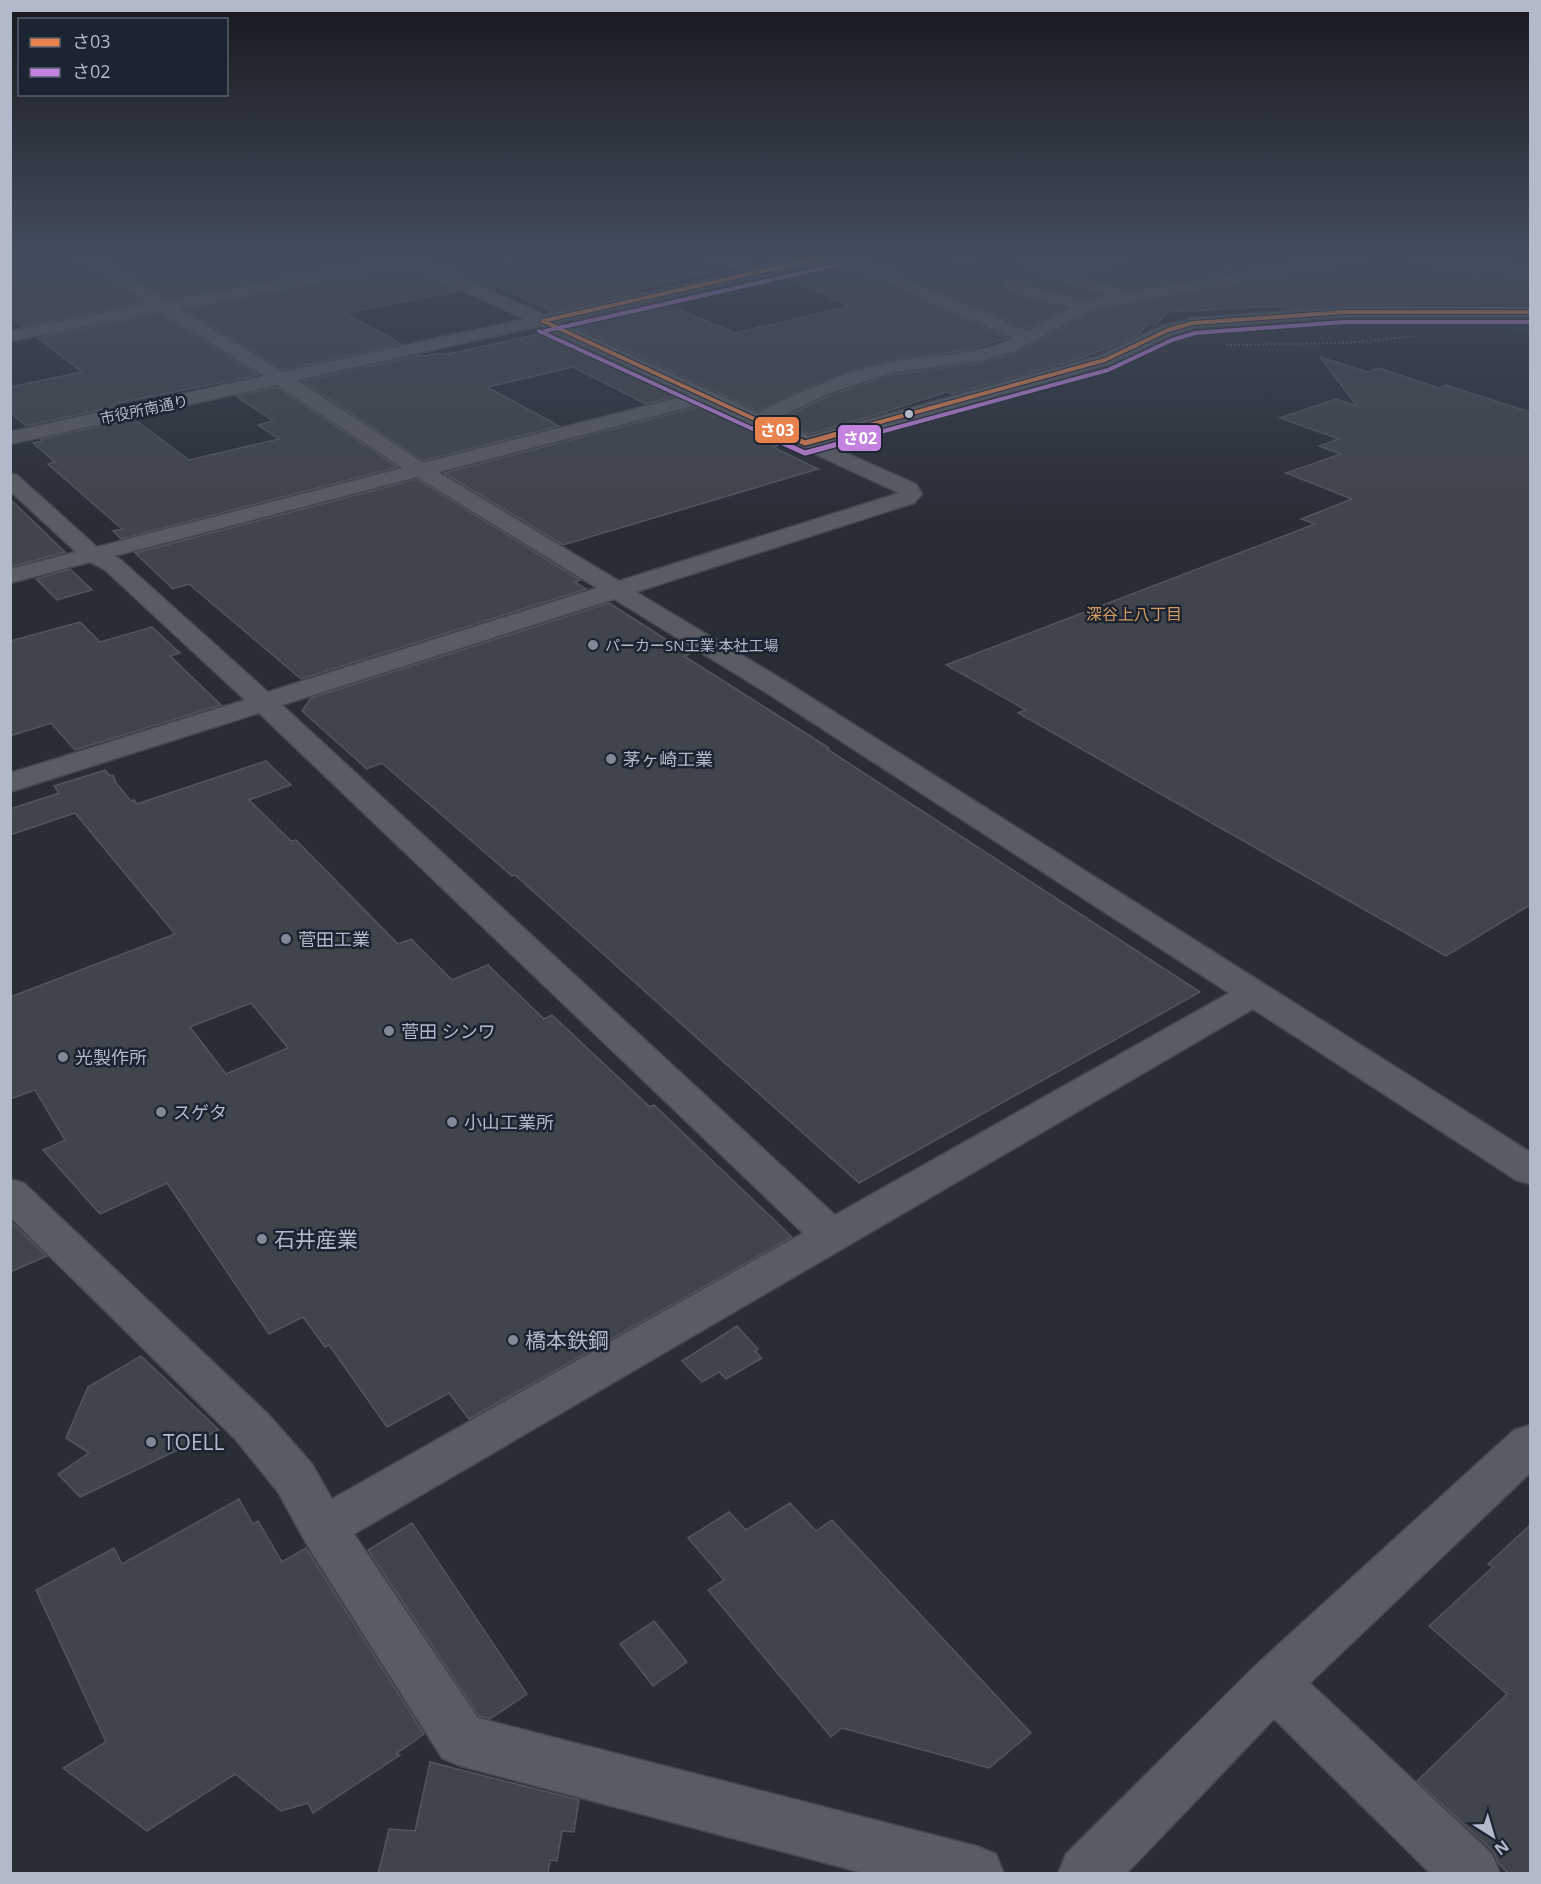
<svg xmlns="http://www.w3.org/2000/svg" width="1541" height="1884" font-family="'Open Sans','Noto Sans JP',sans-serif">
<style>
.green{fill:#26373c}
.lines{fill:none;stroke-linecap:round;stroke-linejoin:round}
.stream{stroke:#35445f;stroke-width:4.5}
.building{fill:#40444c;stroke:#51555e;stroke-width:1.5;fill-rule:evenodd}
.minor-casing{stroke:#45484f;stroke-width:3}
.path{stroke:#565b62;stroke-width:2;stroke-dasharray:2 2;stroke-linecap:butt}
.minor{fill:#595c64;fill-rule:evenodd}
.minor-bridge-casing{stroke:#45484f;stroke-width:19;stroke-linecap:butt}
.minor-bridge{stroke:#595c64;stroke-width:17}
.bus-1-far1-casing{stroke:#1c2331;stroke-width:6}
.bus-1-casing{stroke:#1c2331;stroke-width:8}
.bus-2-far1-casing{stroke:#1c2331;stroke-width:6}
.bus-2-casing{stroke:#1c2331;stroke-width:8}
.bus-1-far1{stroke:#e7824d;stroke-width:4}
.bus-1{stroke:#e7824d;stroke-width:5}
.bus-2-far1{stroke:#c483df;stroke-width:4}
.bus-2{stroke:#c483df;stroke-width:5}
.bus-dot{fill:#b2b9c8;stroke:#1c2331;stroke-width:2}
.poi-dot{fill:#828895;stroke:#1c2331;stroke-width:2}
.labels{text-anchor:middle;dominant-baseline:central;stroke-width:5;stroke-linejoin:round;paint-order:stroke}
.far-street-label{font-size:15px;fill:#b2b9c8;stroke:#1c2331}
.far-poi-label{font-size:15px;fill:#b2b9c8;stroke:#1c2331;text-anchor:start}
.far-neighbourhood-label{font-size:16px;fill:#d59b60;stroke:#1c2331}
.poi-label{font-size:18px;fill:#b2b9c8;stroke:#1c2331;text-anchor:start}
.near-poi-label{font-size:21px;fill:#b2b9c8;stroke:#1c2331;text-anchor:start}
.line-badge{stroke:#1c2331;stroke-width:2}
.badge-label{font-size:16px;text-anchor:middle;font-weight:bold;fill:#fff}
</style>
<rect width="100%" height="100%" fill="#292d36"/>
<!-- green -->
<polygon class="green" points="1530,316 1530,332 1508,332 1490,318"/>
<g class="lines">
<!-- stream -->
<polyline class="stream" points="974,308 1005,321"/>
</g>
<!-- building -->
<g class="building">
<polygon points="66,254 83,264 143,303 23,326 10,317 10,262 43,255"/>
<polygon points="137,254 388,254 389,256 167,299 104,260"/>
<polygon points="431,254 503,254 558,278 682,254 703,254 706,259 728,268 633,290 638,292 551,311 499,287 492,289 429,260 432,257"/>
<polygon points="734,254 809,254 760,266"/>
<polygon points="897,254 943,254 963,267 974,260 969,254 1010,254 1051,281 1098,296 1086,299 1030,285 1017,278 1005,278 1001,285 1015,295 1065,308 1027,328 865,259"/>
<polygon points="1036,254 1108,254 1047,261"/>
<polygon points="1127,254 1323,254 1127,290 1070,271 1119,265 1128,260"/>
<polygon points="1370,254 1402,254 1406,259 1479,276 1509,263 1512,258 1510,254 1530,254 1530,268 1514,266 1505,272 1509,278 1530,282 1530,303 1345,305 1289,309 1282,306 1167,312 1156,325 1147,324 1137,336 1082,358 952,394 947,392 875,415 809,434 779,420 828,396 893,374 980,363 1014,354 1092,312 1361,261"/>
<polygon points="1446,254 1493,254 1478,262"/>
<polygon points="823,265 828,268 841,265 1007,338 969,350 892,360 856,369 806,388 758,411 574,326 580,325 573,321 660,302 735,333 850,306 779,275"/>
<polygon points="407,267 459,291 345,313 401,344 283,370 185,310"/>
<polygon points="161,314 258,375 114,404 117,406 26,426 10,412 10,387 82,372 38,338"/>
<polygon points="548,332 682,394 646,404 573,367 487,387 559,426 423,461 303,381 421,355 424,356 440,353 444,355"/>
<polygon points="1320,357 1368,372 1379,368 1439,388 1446,385 1530,412 1530,905 1446,956 1018,713 1026,710 946,665 1315,524 1301,519 1352,499 1286,473 1341,454 1319,446 1339,439 1280,418 1336,399 1357,406"/>
<polygon points="277,387 398,467 121,539 113,531 122,529 48,464 55,462 33,443 43,441 41,439 134,419 189,460 279,439 258,425 273,421 236,396"/>
<polygon points="705,405 787,443 773,447 818,469 563,545 444,473"/>
<polygon points="417,479 580,580 575,582 586,589 301,679 189,584 173,589 135,553"/>
<polygon points="10,499 65,552 10,567"/>
<polygon points="70,569 92,590 57,600 36,579"/>
<polygon points="609,603 689,654 684,656 829,748 827,749 1200,992 859,1183 515,875 512,876 382,763 367,769 302,711 311,698"/>
<polygon points="80,622 100,642 152,627 180,653 170,656 221,705 75,750 51,723 10,736 10,641"/>
<path d="M266,761L291,785L249,800L291,841L296,840L398,944L411,939L452,980L488,965L544,1019L552,1015L650,1107L654,1105L792,1237L469,1419L449,1393L387,1427L329,1345L325,1347L303,1317L269,1334L167,1183L100,1214L43,1150L65,1140L35,1090L10,1099V997L175,934L75,813L10,835V809L59,793L54,786L105,770L110,776L113,775L116,783L131,801L134,800L137,804ZM251,1003L288,1048L226,1074L190,1027Z"/>
<polygon points="10,1221 47,1256 10,1272"/>
<polygon points="737,1326 758,1349 755,1351 762,1358 726,1379 719,1372 702,1382 682,1361"/>
<polygon points="141,1356 219,1430 80,1497 58,1474 89,1453 66,1438 88,1387"/>
<polygon points="239,1499 253,1524 258,1521 282,1562 306,1548 424,1734 396,1754 400,1755 313,1813 308,1803 281,1811 235,1774 147,1831 63,1768 106,1742 36,1590 114,1548 122,1564"/>
<polygon points="790,1503 816,1531 832,1520 1031,1733 989,1768 842,1728 831,1737 708,1590 724,1580 688,1538 729,1512 746,1530"/>
<polygon points="412,1523 527,1694 490,1719 479,1716 368,1550"/>
<polygon points="1530,1525 1530,1874 1509,1874 1498,1863 1494,1852 1417,1781 1507,1694 1429,1626 1493,1567 1488,1564"/>
<polygon points="654,1621 687,1662 653,1686 620,1644"/>
<polygon points="430,1762 579,1800 574,1832 562,1831 557,1861 550,1860 548,1874 378,1874 389,1829 415,1831"/>
</g>
<g class="lines">
<!-- minor casing -->
<g class="minor-casing">
<g id="minor">
<polygon points="10,254 22,254 20,257 10,260"/>
<path d="M72,254H90L167,301L393,258L390,254H428L430,257L425,261L544,315L742,272L707,257L705,254H727L760,268L821,254H848L1027,331L1071,307C1051,302 1016,300 1003,283L1005,280H1017L1029,287L1086,301L1107,296L1052,279L1012,254H1031L1046,263L1124,255L1127,258L1119,263L1060,270L1127,292L1208,279L1336,254H1368L1361,259L1091,310L1013,352L980,361L893,372L877,377L827,394L774,420L809,436L1099,356L1162,326L1193,318L1345,307H1530V317H1345L1194,328L1174,334L1111,364L826,444L916,484L922,494L914,503L636,592L785,681L1530,1152V1184L1516,1180L1253,1009L354,1534L478,1718L976,1846L996,1854L1004,1874H867L461,1766L442,1758L306,1543L278,1492L236,1440L10,1217V1179L24,1183L268,1414L312,1464L332,1499L803,1233L259,713L10,792V773L245,700L105,570L90,562L10,583V569L76,552L10,491V473L17,475L97,547L403,468L277,385L10,444V432L264,376L161,312L10,341V331L149,304ZM835,260L1013,338C976,357 932,354 892,362C844,371 801,392 758,413L559,322ZM407,265L525,319L283,372L179,309ZM540,326L689,395L423,463L297,380ZM705,403L899,493L619,581L438,472ZM417,477L597,588L268,692L121,560L114,556ZM614,599L767,693L1229,993L835,1215L282,705Z"/>
<polygon points="945,254 965,254 972,260 964,265"/>
<polygon points="1404,254 1434,254 1478,264 1497,255 1507,255 1510,258 1507,261 1480,274 1406,257"/>
<polygon points="1515,268 1530,270 1530,280 1509,276 1507,273 1509,270"/>
<polygon points="1530,1425 1530,1473 1310,1683 1492,1854 1500,1874 1431,1874 1274,1719 1126,1874 1058,1874 1066,1854 1255,1666 1514,1430"/>
</g>
</g>
<!-- path -->
<polyline class="path" points="1226,345 1345,343 1419,336"/>
<!-- minor -->
<use href="#minor" class="minor"/>
<!-- minor-bridge casing -->
<g class="minor-bridge-casing">
<polyline id="minor-bridge" points="830,257 840,254"/>
</g>
<!-- minor-bridge -->
<use href="#minor-bridge" class="minor-bridge"/>
<!-- bus-1-far1 casing -->
<g class="bus-1-far1-casing">
<g id="bus-1-far1">
<polyline points="543,321 789,435"/>
<polyline points="543,321 838,254"/>
<polyline points="833,435 1105,360 1168,330 1193,323 1345,312 1530,312"/>
</g>
</g>
<!-- bus-1 casing -->
<g class="bus-1-casing">
<polyline id="bus-1" points="785,434 805,443 838,434"/>
</g>
<!-- bus-2-far1 casing -->
<g class="bus-2-far1-casing">
<g id="bus-2-far1">
<polyline points="539,331 766,435"/>
<polyline points="545,331 842,264"/>
<polyline points="869,435 1108,370 1172,340 1195,333 1345,322 1530,322"/>
</g>
</g>
<!-- bus-2 casing -->
<g class="bus-2-casing">
<polyline id="bus-2" points="763,434 805,453 875,434"/>
</g>
<!-- bus-1-far1 -->
<use href="#bus-1-far1" class="bus-1-far1"/>
<!-- bus-1 -->
<use href="#bus-1" class="bus-1"/>
<!-- bus-2-far1 -->
<use href="#bus-2-far1" class="bus-2-far1"/>
<!-- bus-2 -->
<use href="#bus-2" class="bus-2"/>
</g>
<!-- sky -->
<linearGradient id="sky" x2="0" y2="1"><stop stop-color="#17191e"/><stop offset="0.49" stop-color="#434c5d"/><stop offset="1" stop-color="#434c5d" stop-opacity="0"/></linearGradient>
<rect width="1541" height="518" fill="url(#sky)"/>
<!-- markers -->
<circle class="bus-dot" cx="909" cy="414" r="5"/>
<g class="poi-dot">
<circle cx="593" cy="645" r="6"/>
<circle cx="611" cy="759" r="6"/>
<circle cx="286" cy="939" r="6"/>
<circle cx="389" cy="1031" r="6"/>
<circle cx="63" cy="1057" r="6"/>
<circle cx="161" cy="1112" r="6"/>
<circle cx="452" cy="1122" r="6"/>
<circle cx="262" cy="1239" r="6"/>
<circle cx="513" cy="1340" r="6"/>
<circle cx="151" cy="1442" r="6"/>
</g>
<g class="labels">
<!-- far-street labels -->
<g class="far-street-label">
<text transform="translate(144 409) rotate(-12)">市役所南通り</text>
</g>
<!-- far-poi labels -->
<g class="far-poi-label">
<text x="605" y="645">パーカーSN工業 本社工場</text>
</g>
<!-- far-neighbourhood labels -->
<g class="far-neighbourhood-label">
<text x="1134" y="614">深谷上八丁目</text>
</g>
<!-- poi labels -->
<g class="poi-label">
<text x="623" y="759">茅ヶ崎工業</text>
<text x="298" y="939">菅田工業</text>
<text x="401" y="1031">菅田 シンワ</text>
<text x="75" y="1057">光製作所</text>
<text x="173" y="1112">スゲタ</text>
<text x="464" y="1122">小山工業所</text>
</g>
<!-- near-poi labels -->
<g class="near-poi-label">
<text x="274" y="1239">石井産業</text>
<text x="525" y="1340">橋本鉄鋼</text>
<text x="163" y="1442">TOELL</text>
</g>
</g>
<g class="line-badge">
<rect x="754" y="416" width="46" height="28" rx="6" fill="#e7824d"/>
<rect x="837" y="424" width="45" height="28" rx="6" fill="#c483df"/>
</g>
<g class="badge-label">
<text x="777" y="436">さ03</text>
<text x="860" y="444">さ02</text>
</g>
<!-- border -->
<rect width="1541" height="1884" fill="none" stroke="#b2b9c8" stroke-width="24"/>
<!-- legend -->
<rect x="18" y="18" width="210" height="78" fill="#1c2331" stroke="#585f6d" stroke-width="1.5"/>
<rect x="30" y="38" width="30" height="9" fill="#e7824d" stroke="#585f6d" stroke-width="1.5"/>
<text x="72" y="48" font-size="18" fill="#b2b9c8">さ03</text>
<rect x="30" y="68" width="30" height="9" fill="#c483df" stroke="#585f6d" stroke-width="1.5"/>
<text x="72" y="78" font-size="18" fill="#b2b9c8">さ02</text>
<!-- north arrow -->
<g transform="translate(1493 1836) rotate(143)" stroke="#1c2331" stroke-width="4.5" paint-order="stroke">
<path d="M0-4.5L10 22L0 15L-10 22Z" fill="#b2b9c8"/>
<text y="-9" font-size="16" font-weight="bold" text-anchor="middle" fill="#b2b9c8">N</text>
</g>
</svg>
